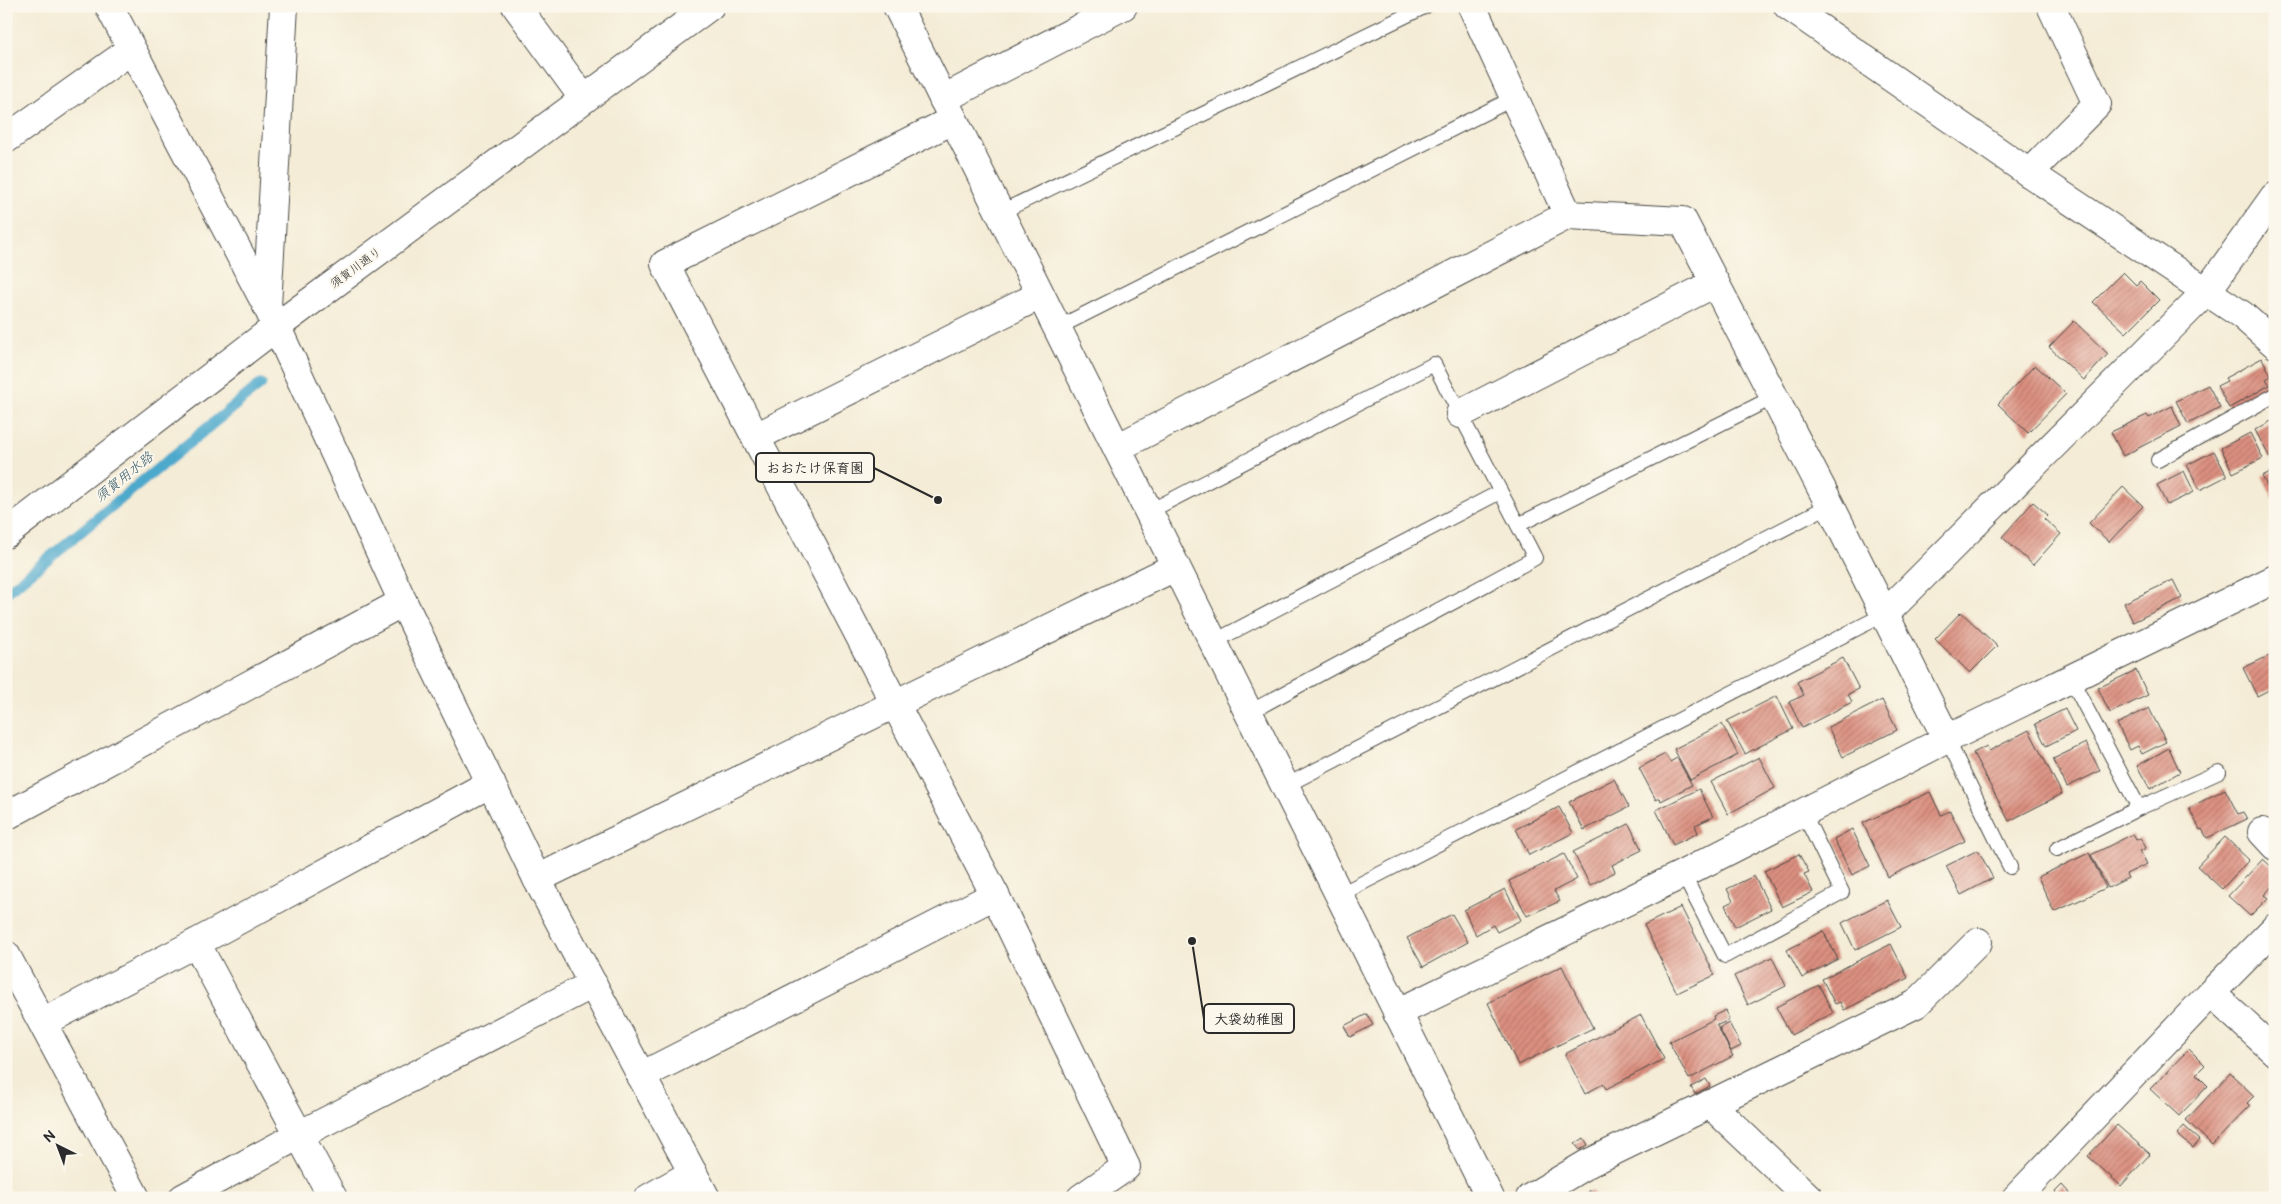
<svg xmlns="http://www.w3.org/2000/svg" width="2281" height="1204" font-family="'Balsamiq Sans','Klee One',sans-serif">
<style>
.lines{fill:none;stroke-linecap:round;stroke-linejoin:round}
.stream{stroke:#4ea9cc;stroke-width:11}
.building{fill:url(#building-hatch)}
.lane-casing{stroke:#494845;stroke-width:16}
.street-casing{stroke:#494845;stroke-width:30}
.secondary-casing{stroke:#494845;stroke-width:30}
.lane{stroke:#fff;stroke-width:14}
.street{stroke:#fff;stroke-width:28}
.secondary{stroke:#fff;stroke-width:28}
.labels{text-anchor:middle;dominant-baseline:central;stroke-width:4;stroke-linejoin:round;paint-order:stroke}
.street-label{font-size:12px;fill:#2b2b2b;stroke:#fbf7ec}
.water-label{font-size:14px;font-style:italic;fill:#395d6b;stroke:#fbf7ec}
.leader{fill:none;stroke:#2b2b2b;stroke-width:2}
.callout-dot{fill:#2b2b2b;stroke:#fbf7ec;stroke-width:2}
.callout{fill:#fbf7ec;stroke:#2b2b2b;stroke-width:2}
.callout-label{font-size:14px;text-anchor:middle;font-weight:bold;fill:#2b2b2b}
</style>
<defs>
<pattern id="building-hatch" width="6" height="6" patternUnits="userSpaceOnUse" patternTransform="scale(1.25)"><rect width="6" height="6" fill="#dc9080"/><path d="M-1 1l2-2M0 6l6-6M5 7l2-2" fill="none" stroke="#b37669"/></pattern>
</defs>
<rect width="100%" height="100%" fill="#fbf7ec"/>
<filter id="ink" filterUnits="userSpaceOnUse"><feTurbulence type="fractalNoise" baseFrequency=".02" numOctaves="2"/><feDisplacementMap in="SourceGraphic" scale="10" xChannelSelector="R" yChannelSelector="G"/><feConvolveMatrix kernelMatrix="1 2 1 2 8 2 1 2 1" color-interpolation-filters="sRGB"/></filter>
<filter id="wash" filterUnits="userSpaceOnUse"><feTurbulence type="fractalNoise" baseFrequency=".0096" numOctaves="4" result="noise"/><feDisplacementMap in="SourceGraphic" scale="20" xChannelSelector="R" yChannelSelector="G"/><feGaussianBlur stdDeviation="1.12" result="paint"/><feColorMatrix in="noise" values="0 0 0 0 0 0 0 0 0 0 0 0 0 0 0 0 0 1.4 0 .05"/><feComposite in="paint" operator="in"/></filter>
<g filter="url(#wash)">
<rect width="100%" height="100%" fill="#f4ecd6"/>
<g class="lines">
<!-- stream -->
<polyline class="stream" points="6,593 261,384"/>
</g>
<g id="blocks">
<!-- building -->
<g class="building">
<polygon points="2123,272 2136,285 2140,281 2159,300 2126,333 2093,302"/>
<polygon points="2074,321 2108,354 2084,380 2049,347"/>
<polygon points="2262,358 2271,376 2266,379 2270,385 2229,408 2217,386 2227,381 2225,378"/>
<polygon points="2035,365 2066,394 2028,433 1998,404"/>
<polygon points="2208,385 2220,407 2188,424 2176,401"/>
<polygon points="2172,406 2181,426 2123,456 2111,432 2147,415 2149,418"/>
<polygon points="2275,419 2275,456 2270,458 2255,430"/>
<polygon points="2250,433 2263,458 2233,473 2221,448"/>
<polygon points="2214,451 2227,476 2200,490 2187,465"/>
<polygon points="2275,470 2275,502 2262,476"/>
<polygon points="2184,471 2194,492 2167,505 2157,485"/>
<polygon points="2123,487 2143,506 2109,542 2089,523"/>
<polygon points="2033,502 2048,515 2044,519 2061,534 2033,565 2002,537"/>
<polygon points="2173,580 2182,598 2133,622 2124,603"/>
<polygon points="1961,612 1997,646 1970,673 1935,639"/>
<polygon points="2275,653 2275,687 2257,696 2243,668"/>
<polygon points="1843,658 1859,689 1848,694 1852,702 1802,728 1789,702 1804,695 1797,682"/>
<polygon points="2136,670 2148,695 2110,713 2098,688"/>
<polygon points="1777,696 1793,729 1745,754 1727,721"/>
<polygon points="1882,700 1897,730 1843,757 1828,727"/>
<polygon points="2149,708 2166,742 2142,754 2138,746 2130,750 2117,724"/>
<polygon points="2065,709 2076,731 2046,746 2035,724"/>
<polygon points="1722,724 1738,755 1690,780 1674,749"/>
<polygon points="2029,730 2062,794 2009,821 1973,753 1987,746 1989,751"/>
<polygon points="2086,743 2100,771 2067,787 2053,759"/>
<polygon points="2169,748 2180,772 2150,789 2137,766"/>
<polygon points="1665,754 1670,762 1677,758 1692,785 1661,801 1660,798 1656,800 1639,768"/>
<polygon points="1759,757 1775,788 1728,814 1711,782"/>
<polygon points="1614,779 1629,807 1584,830 1569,802"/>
<polygon points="1699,789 1713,817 1695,825 1698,833 1673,845 1656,810"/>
<polygon points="2225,789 2238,814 2243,812 2247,819 2207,838 2202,829 2200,830 2189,808"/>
<polygon points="1930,792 1941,815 1950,811 1965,841 1888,877 1863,823"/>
<polygon points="1559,807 1573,833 1529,855 1516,829"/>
<polygon points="1629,824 1642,850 1612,865 1615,872 1590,885 1573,852"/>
<polygon points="1852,829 1870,866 1852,875 1834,839"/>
<polygon points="2133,834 2136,840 2141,838 2146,848 2140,851 2147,864 2126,874 2128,878 2108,888 2091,855"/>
<polygon points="2225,837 2249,860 2222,889 2197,866"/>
<polygon points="1978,850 1993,878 1961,895 1946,866"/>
<polygon points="2089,853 2106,888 2054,912 2038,877"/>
<polygon points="1564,854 1577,879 1554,891 1560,901 1527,916 1509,881"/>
<polygon points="1799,854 1809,872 1804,874 1813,892 1782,907 1764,871"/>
<polygon points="2263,859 2275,870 2275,883 2264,895 2268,898 2250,916 2228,896"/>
<polygon points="1754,876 1771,909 1735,927 1725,905 1733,901 1727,889"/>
<polygon points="1505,889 1521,920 1497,932 1493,925 1476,935 1464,910"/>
<polygon points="1887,900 1901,927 1855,950 1842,923"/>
<polygon points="1681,907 1715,975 1677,993 1644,925"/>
<polygon points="1452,914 1468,942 1423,967 1407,938"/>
<polygon points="1823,931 1838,959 1802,978 1787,950"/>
<polygon points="1891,944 1908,978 1844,1010 1840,1002 1835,1004 1822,979"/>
<polygon points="1772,957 1786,986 1748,1005 1734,976"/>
<polygon points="1562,966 1593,1028 1518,1065 1488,1003"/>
<polygon points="1819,985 1833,1013 1791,1035 1776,1007"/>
<polygon points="1726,1010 1729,1020 1718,1025 1716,1024 1733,1056 1689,1079 1669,1042 1714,1019 1713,1016"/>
<polygon points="1367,1014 1373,1025 1350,1037 1344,1026"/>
<polygon points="1641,1015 1664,1059 1606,1089 1603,1084 1585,1094 1565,1054"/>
<polygon points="1729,1023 1741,1046 1731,1051 1719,1028"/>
<polygon points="2189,1049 2205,1065 2196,1074 2208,1086 2179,1116 2150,1089"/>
<polygon points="2230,1073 2254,1096 2247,1103 2250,1106 2212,1145 2186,1120"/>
<polygon points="1706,1079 1710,1086 1695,1094 1691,1087"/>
<polygon points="2117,1125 2150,1154 2121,1186 2088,1156"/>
<polygon points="2184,1126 2200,1140 2193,1148 2177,1134"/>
<polygon points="1584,1138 1588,1145 1580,1150 1575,1144"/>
<polygon points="2062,1185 2073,1197 2072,1198 2060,1198 2055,1192"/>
<polygon points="1590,1190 1599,1198 1583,1198"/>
</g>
</g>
</g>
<g filter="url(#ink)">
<use href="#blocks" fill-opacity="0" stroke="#494845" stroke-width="1"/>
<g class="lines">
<!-- lane casing -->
<g class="lane-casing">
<g id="lane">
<polyline points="999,213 1426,6"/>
<polyline points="1057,328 1514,98"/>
<polyline points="2158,460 2275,395"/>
<polyline points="1148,512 1434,364 1535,558 1248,713"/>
<polyline points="1518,525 1774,397"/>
<polyline points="1213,642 1500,492"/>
<polyline points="2071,679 2139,808 2219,772"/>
<polyline points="1947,739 2010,867"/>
<polyline points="1285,786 1830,505"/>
<polyline points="2057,849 2139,808"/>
<polyline points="1683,874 1725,956 1842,892 1803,812"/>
<polyline points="1339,895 1885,614"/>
</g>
</g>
<!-- street casing -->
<g class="street-casing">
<g id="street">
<polyline points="109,6 267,306 403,602 537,879 706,1198"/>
<polyline points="516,6 584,99"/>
<polyline points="897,6 1490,1198"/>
<polyline points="1472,6 1568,215"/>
<polyline points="1788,6 2029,173 2242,315 2275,344"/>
<polyline points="943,99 1123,6"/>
<polyline points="953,120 665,264 995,895 1126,1167 1081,1198"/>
<polyline points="6,139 131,50"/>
<polyline points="2029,173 2097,104 2051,6"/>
<polyline points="267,306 284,6"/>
<polyline points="1460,414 1715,283"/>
<polyline points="756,437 1040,295"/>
<polyline points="1117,448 1568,215 1683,221 1830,505 1947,739"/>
<polyline points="1885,614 2207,291 2274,197"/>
<polyline points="6,816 403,602"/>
<polyline points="2262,832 2275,846"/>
<polyline points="537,879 1175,567"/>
<polyline points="196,943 333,1198"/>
<polyline points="6,955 136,1198"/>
<polyline points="2211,993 2275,928"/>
<polyline points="1397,1013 1683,874 1947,739 2275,579"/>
<polyline points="44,1022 196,943 491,783"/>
<polyline points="641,1076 995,895"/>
<polyline points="1710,1104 1809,1198"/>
<polyline points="183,1198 299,1135 593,984"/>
<polyline points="649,1198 693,1173"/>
<polyline points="1530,1198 1587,1164 1916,1004 1978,942"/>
<polyline points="2016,1198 2211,993 2275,1052"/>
</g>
</g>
<!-- secondary casing -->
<g class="secondary-casing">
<polyline id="secondary" points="6,534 276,327 710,6"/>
</g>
<!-- lane -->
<use href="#lane" class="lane"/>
<!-- street -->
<use href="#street" class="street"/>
<!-- secondary -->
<use href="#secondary" class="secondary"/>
</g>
</g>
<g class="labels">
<!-- street labels -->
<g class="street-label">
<text transform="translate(356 268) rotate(-36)">須賀川通り</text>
</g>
<!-- water labels -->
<g class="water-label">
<text transform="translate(124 477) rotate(-39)">須賀用水路</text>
</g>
</g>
<!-- callouts -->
<path class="leader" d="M938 500L874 468M1192 941L1204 1019"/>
<g class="callout-dot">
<circle cx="938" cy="500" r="5"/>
<circle cx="1192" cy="941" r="5"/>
</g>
<g class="callout">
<rect x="756" y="453" width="118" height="29" rx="5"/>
<rect x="1204" y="1004" width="90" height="29" rx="5"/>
</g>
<g class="callout-label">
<text x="815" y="473">おおたけ保育園</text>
<text x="1249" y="1024">大袋幼稚園</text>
</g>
<!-- margin -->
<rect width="2281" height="1204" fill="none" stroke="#fbf7ec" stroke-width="25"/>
<!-- north arrow -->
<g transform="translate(58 1146) rotate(318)" stroke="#fbf7ec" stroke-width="4" paint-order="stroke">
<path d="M0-4L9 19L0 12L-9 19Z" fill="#2b2b2b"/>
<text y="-8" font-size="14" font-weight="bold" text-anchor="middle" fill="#2b2b2b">N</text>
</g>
</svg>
